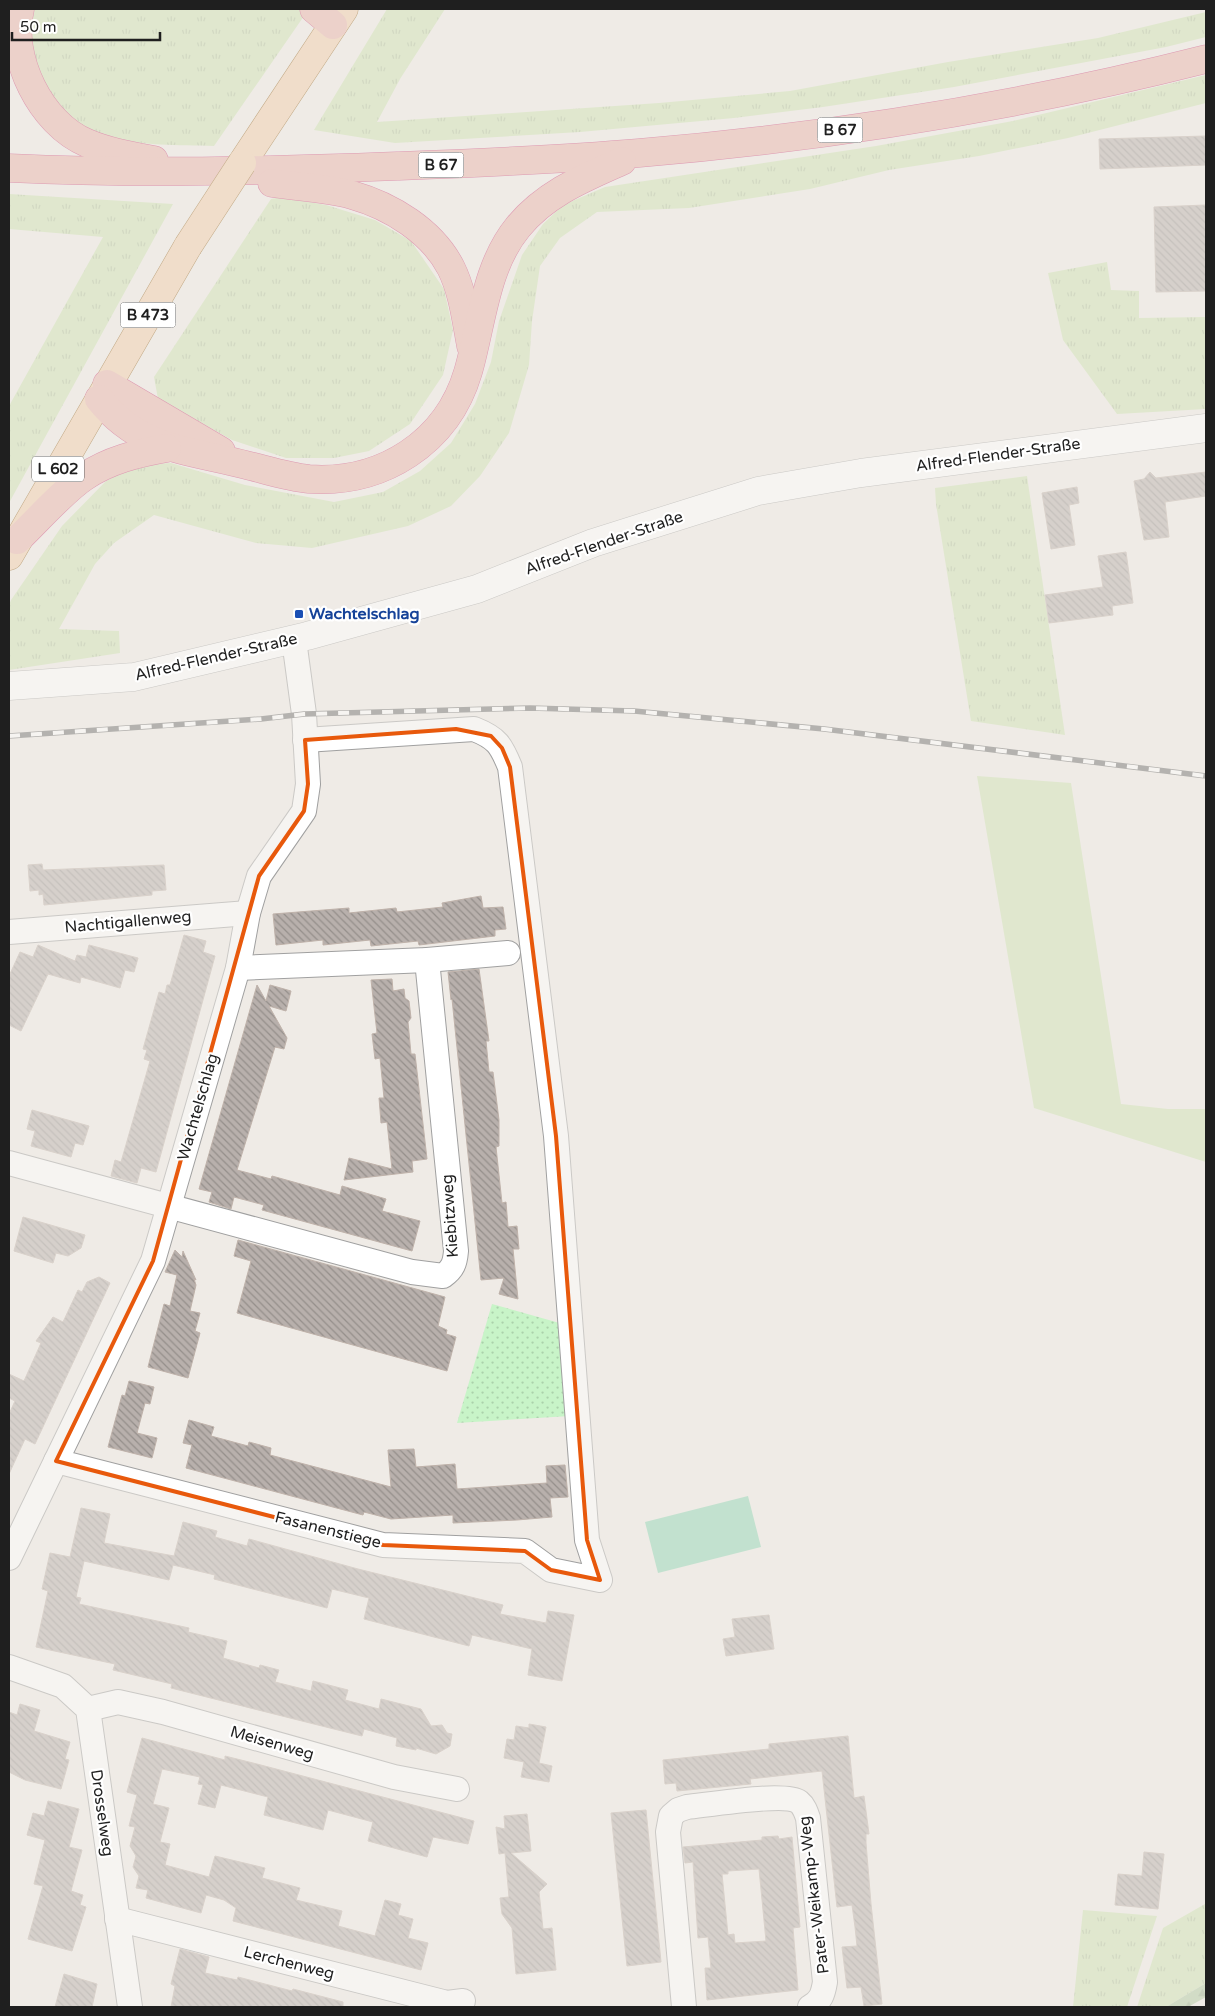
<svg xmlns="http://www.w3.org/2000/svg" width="1215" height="2016" font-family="'Varela Round',sans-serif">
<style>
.grass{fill:url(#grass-tufts)}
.forest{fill:url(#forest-firs)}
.park{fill:url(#park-dots)}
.garden{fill:#cee3b2}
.pitch{fill:#8dd5b3}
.building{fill:url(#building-back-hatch);stroke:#bfb2aa;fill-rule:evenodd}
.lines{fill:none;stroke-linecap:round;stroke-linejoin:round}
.minor-casing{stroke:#a0a0a0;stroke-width:26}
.tertiary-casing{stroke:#a0a0a0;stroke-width:29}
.primary-casing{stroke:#8a5810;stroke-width:29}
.trunk-casing{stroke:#c93875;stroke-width:29}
.minor{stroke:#fff;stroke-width:24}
.tertiary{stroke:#fff;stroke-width:28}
.primary{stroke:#f2cca8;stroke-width:28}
.trunk{stroke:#e8b1a8;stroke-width:28}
.rail-casing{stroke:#6d6d6d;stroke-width:5.5}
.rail{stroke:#fff;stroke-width:4;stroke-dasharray:11;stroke-linecap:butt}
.primary-bridge-casing{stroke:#8a5810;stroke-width:29;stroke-linecap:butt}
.primary-bridge{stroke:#f2cca8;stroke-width:28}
.marked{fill:none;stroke:#e8590c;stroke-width:4;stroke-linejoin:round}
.transit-dot{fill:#1a4fb4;stroke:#fff;stroke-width:2}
.labels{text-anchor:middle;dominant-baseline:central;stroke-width:4.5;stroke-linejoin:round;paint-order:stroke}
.shield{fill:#fff;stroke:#626262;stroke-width:1}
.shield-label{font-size:15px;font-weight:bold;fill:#1f1f1f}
.street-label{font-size:16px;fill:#1f1f1f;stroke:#fff}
.transit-label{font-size:16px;font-weight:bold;fill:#164399;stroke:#fff;text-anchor:start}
</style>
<defs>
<pattern id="grass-tufts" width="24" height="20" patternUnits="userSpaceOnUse" patternTransform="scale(1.25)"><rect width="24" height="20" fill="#cee3b2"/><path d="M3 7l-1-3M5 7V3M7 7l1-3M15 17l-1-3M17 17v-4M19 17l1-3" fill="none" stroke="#b0c299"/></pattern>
<pattern id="forest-firs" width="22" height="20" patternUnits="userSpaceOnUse" patternTransform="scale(1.25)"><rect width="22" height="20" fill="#afca9f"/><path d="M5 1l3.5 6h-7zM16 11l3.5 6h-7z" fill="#96ad88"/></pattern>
<pattern id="park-dots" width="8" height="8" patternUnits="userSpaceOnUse" patternTransform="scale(1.25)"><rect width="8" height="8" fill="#c8f4c8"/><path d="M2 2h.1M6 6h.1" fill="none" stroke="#abd1ab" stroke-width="1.8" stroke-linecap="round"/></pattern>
<pattern id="building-back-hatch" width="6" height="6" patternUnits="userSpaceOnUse" patternTransform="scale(1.25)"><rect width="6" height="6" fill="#b8b0ac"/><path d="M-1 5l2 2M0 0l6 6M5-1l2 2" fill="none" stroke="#958f8b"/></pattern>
</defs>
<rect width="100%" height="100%" fill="#efebe6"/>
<!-- grass -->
<g class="grass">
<path d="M33,9H299L304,16L214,146C144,144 59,150 37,65C32,46 28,28 33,9Z"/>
<polygon points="387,9 445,9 400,79 377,122 659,103 790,91 948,62 1098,38 1206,12 1206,37 1166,47 954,87 823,107 734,118 580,132 395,143 314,130"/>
<polygon points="1206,75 1206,103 1068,138 979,156 889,170 810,189 689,208 597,212 560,238 540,266 532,321 529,365 509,433 480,476 451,506 408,526 312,548 256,543 154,515 114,543 95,564 59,629 119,631 120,653 9,670 9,605 11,600 62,526 106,481 136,465 171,463 245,485 334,502 383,492 420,471 451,443 475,404 491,362 499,321 522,255 543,224 563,205 605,187 876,146 1013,121"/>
<polygon points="9,194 173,204 9,503 9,406 103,237 9,229"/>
<polygon points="282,197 326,205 375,220 411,241 444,289 453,330 443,375 410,424 369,451 334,458 286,458 232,440 158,399 154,377 271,199"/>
<polygon points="1107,262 1111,290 1139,291 1139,318 1206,317 1206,409 1117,414 1063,340 1048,273"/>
<polygon points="1027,476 1065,735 971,721 936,504 935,488"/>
<polygon points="1206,1890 1206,1983 1166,2007 1137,2007 1163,1928 1205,1904"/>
<polygon points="1083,1910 1157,1916 1127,2007 1073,2007"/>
</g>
<!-- forest -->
<polygon class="forest" points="1206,1983 1206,1997 1188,2007 1166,2007"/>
<!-- park -->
<polygon class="park" points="492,1304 563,1324 570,1416 457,1423"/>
<!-- garden -->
<polygon class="garden" points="977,776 1071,783 1121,1104 1168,1109 1206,1109 1206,1162 1034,1108"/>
<!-- pitch -->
<polygon class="pitch" points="748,1496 761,1547 658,1573 645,1522"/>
<!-- building -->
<g class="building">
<polygon points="1206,136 1206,165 1100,169 1099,139"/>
<polygon points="1206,205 1206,291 1156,292 1154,207"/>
<polygon points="1150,472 1156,478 1206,472 1206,496 1165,502 1169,537 1144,540 1134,481 1144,479"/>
<polygon points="1077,487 1079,503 1069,505 1075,545 1051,549 1042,493"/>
<polygon points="1126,552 1133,603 1112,606 1113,615 1049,623 1045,595 1103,587 1098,556"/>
<polygon points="42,864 43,870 164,865 166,890 152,891 152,895 44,905 43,894 39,895 39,890 30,891 28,865"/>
<polygon points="481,896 483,908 503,907 506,929 495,930 495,936 419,945 418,941 371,946 370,940 323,945 323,940 276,945 273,914 349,908 349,913 396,908 397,912 443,907 442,903"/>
<polygon points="184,935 206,941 203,952 215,956 156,1172 141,1168 137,1183 111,1176 115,1160 121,1162 150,1061 144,1059 147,1050 143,1049 159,992 165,994 167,985 170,985"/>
<polygon points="38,945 75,961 77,955 86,957 89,945 138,958 134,972 125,970 120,988 81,977 80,983 48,974 21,1031 9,1025 9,976 20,952 33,957"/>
<polygon points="479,969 489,1041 486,1041 489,1072 493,1072 499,1120 499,1146 496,1147 502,1203 506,1202 508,1227 517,1226 519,1249 513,1249 518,1299 499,1294 504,1278 481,1280 452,999 451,1000 448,972"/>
<polygon points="392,979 393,991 404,989 405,998 409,1001 411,1018 408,1022 411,1054 415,1054 427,1159 412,1161 413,1172 344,1180 349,1158 392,1169 387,1122 381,1123 380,1110 379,1098 384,1098 380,1058 375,1059 372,1034 377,1033 371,980"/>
<polygon points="257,985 266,1001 270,985 291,991 286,1011 269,1006 287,1038 284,1049 275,1047 237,1170 271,1179 272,1176 340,1195 342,1186 386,1199 382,1211 420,1221 412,1251 262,1210 264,1205 234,1197 231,1209 209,1202 212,1192 199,1189"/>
<polygon points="32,1110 89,1126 83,1145 75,1143 71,1157 31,1146 35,1131 27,1129"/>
<polygon points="23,1217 85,1235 81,1248 68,1256 56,1253 53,1263 14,1251"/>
<polygon points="238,1240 445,1297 438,1326 447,1330 446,1334 456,1337 447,1371 237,1313 251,1261 234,1256"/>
<polygon points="175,1250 182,1257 183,1251 196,1280 194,1279 196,1285 190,1311 200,1313 195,1331 200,1333 188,1378 148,1367 164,1304 170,1306 177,1275 165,1272"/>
<polygon points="99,1277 110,1283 35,1444 25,1439 9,1474 9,1414 15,1401 9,1398 9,1374 24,1381 41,1343 36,1341 53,1317 63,1322 78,1290 82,1292 87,1282"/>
<polygon points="129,1381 154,1387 150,1404 145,1403 137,1433 157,1438 152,1458 108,1447 122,1395 125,1396"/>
<polygon points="189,1420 214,1427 211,1436 248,1446 249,1442 271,1448 270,1455 391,1487 388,1450 414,1449 416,1467 455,1464 457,1489 547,1483 546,1466 565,1465 568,1497 550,1498 552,1517 517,1520 453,1523 453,1515 391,1519 364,1512 363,1515 186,1468 192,1445 183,1443"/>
<polygon points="81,1508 110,1514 104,1543 174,1556 183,1522 217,1531 215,1537 247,1546 249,1539 358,1569 503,1605 500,1614 546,1623 548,1611 574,1615 562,1681 528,1675 532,1649 472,1635 469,1646 364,1619 369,1598 332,1589 327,1608 214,1579 215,1575 173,1565 169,1580 84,1561 76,1597 81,1598 79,1604 189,1628 188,1632 227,1641 223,1658 259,1668 260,1665 279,1670 275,1682 311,1691 313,1681 348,1690 345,1700 379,1709 381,1699 421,1709 431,1726 442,1725 447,1733 452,1734 450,1746 436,1754 416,1748 416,1750 396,1746 397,1738 364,1729 362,1736 302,1721 171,1688 172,1684 113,1670 115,1664 36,1647 48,1591 42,1589 50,1553 70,1557"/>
<polygon points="769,1615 774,1649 726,1656 723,1639 735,1637 732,1619"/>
<polygon points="20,1704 40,1710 34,1731 70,1742 65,1759 69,1760 61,1789 25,1780 9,1772 9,1712 17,1715"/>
<polygon points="529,1724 546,1727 539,1763 552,1766 549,1782 521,1777 524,1762 504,1758 507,1739 514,1740 516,1726 529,1728"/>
<polygon points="848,1736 854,1798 864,1796 869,1834 866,1834 866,1843 871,1904 882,2004 864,2006 861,1987 847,1988 842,1947 857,1946 855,1927 852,1905 837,1907 822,1771 750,1779 751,1784 677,1791 676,1783 665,1784 663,1760 769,1749 769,1744"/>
<polygon points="142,1738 225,1760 225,1756 257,1764 474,1821 468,1844 433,1837 427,1857 368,1841 373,1822 328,1810 323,1830 264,1815 268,1797 221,1785 215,1808 198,1804 203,1785 198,1784 200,1777 162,1769 153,1804 169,1808 160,1842 170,1844 165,1865 209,1877 215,1856 265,1868 262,1878 300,1888 296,1900 342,1911 338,1926 375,1936 385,1900 401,1904 398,1915 413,1919 408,1938 428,1943 421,1970 233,1921 236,1908 224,1900 206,1895 201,1913 146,1898 148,1890 136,1888 139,1876 133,1867 136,1856 130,1846 135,1827 129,1826 137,1795 127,1792"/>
<polygon points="48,1801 79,1809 69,1847 82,1850 71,1891 83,1895 80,1905 86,1907 72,1951 28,1939 43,1886 34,1884 45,1840 27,1835 33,1813 44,1816"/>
<polygon points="646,1810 661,1962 627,1966 611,1813"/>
<polygon points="527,1814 531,1851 511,1853 547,1884 539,1892 543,1929 552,1928 556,1970 516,1974 512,1928 502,1914 500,1898 509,1897 505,1853 499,1854 496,1827 505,1829 504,1816"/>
<path d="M778,1836L779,1839L792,1837L800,1927L793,1928L798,1990L707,2000L705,1968H711L708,1937L698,1938L693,1862L685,1863L683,1847L762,1840V1837ZM759,1869L766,1941L735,1943L734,1934L728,1935L722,1874H728V1871Z"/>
<polygon points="1144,1852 1164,1854 1158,1909 1115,1905 1118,1874 1142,1876"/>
<polygon points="180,1949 209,1957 205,1973 237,1980 238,1977 292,1991 293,1989 343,2002 343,2007 171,2007 175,1986 171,1984"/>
<polygon points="64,1974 97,1984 92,2007 55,2007"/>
</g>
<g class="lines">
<!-- minor casing -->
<g class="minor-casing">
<g id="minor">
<polyline points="9,932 248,913"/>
<polyline points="238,968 427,960 508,953"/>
<path d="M9,1163L412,1272L443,1276C453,1269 455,1263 456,1251L427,960"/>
<path d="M56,1461L383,1545L525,1551L551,1570L600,1580L587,1540L556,1136L510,767C501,745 497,738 474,729L305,740"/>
<polyline points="9,1558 153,1261 238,968 248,913 259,876 304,811 308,784 304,714 294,640"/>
<polyline points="9,1667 63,1686 88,1709 130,2007"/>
<polyline points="88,1709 118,1702 163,1712 394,1777 457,1789"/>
<polyline points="117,1919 447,2003 463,2001"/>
<path d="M684,2007L668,1832L671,1816L678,1810L687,1807C707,1805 785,1792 799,1802C804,1806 806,1812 808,1818L825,1982C823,1994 821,2001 810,2007"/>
</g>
</g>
<!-- tertiary casing -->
<g class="tertiary-casing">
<polyline id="tertiary" points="9,686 134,677 307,636 477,589 593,543 758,491 861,473 1206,428"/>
</g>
<!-- primary casing -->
<g class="primary-casing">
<g id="primary">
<polyline points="242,163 344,9"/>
<polyline points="9,556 188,246"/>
</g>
</g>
<!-- trunk casing -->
<g class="trunk-casing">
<g id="trunk">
<path d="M20,9C8,57 41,124 87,143C108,152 132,156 154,160"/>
<polyline points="314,9 333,25"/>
<path d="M9,168C138,174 267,171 397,166C477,163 558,160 639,153C829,137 1021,106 1206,59"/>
<path d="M272,183C298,187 327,188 352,195C391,206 432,231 451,268C463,292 466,320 471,346"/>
<polyline points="107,384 221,451"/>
<path d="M99,399C140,450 188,450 246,465C267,470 288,477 309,479C382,484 447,443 468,372C482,324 485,267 518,227C546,193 584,178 622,161"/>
<path d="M17,540C37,521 63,491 84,477C109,460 138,453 167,448"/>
</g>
</g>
<!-- minor -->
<use href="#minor" class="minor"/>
<!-- tertiary -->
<use href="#tertiary" class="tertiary"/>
<!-- primary -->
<use href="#primary" class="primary"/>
<!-- trunk -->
<use href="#trunk" class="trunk"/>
<!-- rail casing -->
<g class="rail-casing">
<polyline id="rail" points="9,736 261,719 304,714 530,708 634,711 824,729 1206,776"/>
</g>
<!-- rail -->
<use href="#rail" class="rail"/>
<!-- primary-bridge casing -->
<g class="primary-bridge-casing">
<polyline id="primary-bridge" points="188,246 242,163"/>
</g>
<!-- primary-bridge -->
<use href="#primary-bridge" class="primary-bridge"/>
</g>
<!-- marked area -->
<path d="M0 0H1215V2016H0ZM456,729L491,736L502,748L510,767L556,1136L587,1540L600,1580L551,1570L525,1551L383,1545L56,1461L153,1261L259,876L304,811L308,784L305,740Z" fill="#efebe6" fill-opacity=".55" fill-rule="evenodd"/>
<path class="marked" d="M456,729L491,736L502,748L510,767L556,1136L587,1540L600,1580L551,1570L525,1551L383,1545L56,1461L153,1261L259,876L304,811L308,784L305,740Z"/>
<!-- markers -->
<rect class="transit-dot" x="294" y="609" width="10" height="10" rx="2.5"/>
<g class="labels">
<!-- shield labels -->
<g class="shield">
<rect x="817.5" y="117.5" width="45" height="25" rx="4"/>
<rect x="418.5" y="152.5" width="45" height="25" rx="4"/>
<rect x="120.5" y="302.5" width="55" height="25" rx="4"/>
<rect x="32" y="456.5" width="52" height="25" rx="4"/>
</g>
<g class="shield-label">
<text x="840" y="130">B 67</text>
<text x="441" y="165">B 67</text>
<text x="148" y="315">B 473</text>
<text x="58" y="469">L 602</text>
</g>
<!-- street labels -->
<g class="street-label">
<text transform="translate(998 455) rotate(-8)">Alfred-Flender-Straße</text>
<text transform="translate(604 543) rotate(-19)">Alfred-Flender-Straße</text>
<text transform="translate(216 657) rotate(-13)">Alfred-Flender-Straße</text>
<text transform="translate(128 922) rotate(-5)">Nachtigallenweg</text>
<text transform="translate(198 1107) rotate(-74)">Wachtelschlag</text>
<text transform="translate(450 1216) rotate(-94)">Kiebitzweg</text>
<text transform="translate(328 1530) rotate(14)">Fasanenstiege</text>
<text transform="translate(272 1743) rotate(16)">Meisenweg</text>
<text transform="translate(102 1813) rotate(82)">Drosselweg</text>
<text transform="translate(814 1895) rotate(-97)">Pater-Weikamp-Weg</text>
<text transform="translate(289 1963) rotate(14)">Lerchenweg</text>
</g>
<!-- transit labels -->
<g class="transit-label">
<text x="309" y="614">Wachtelschlag</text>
</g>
</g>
<!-- border -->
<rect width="1215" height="2016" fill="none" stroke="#1f1f1f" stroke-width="20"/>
<!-- scale -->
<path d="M12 32v8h148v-8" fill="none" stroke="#1f1f1f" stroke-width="2.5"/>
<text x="20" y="32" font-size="15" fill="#1f1f1f" stroke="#ffffff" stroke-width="4" paint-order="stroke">50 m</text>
</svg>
